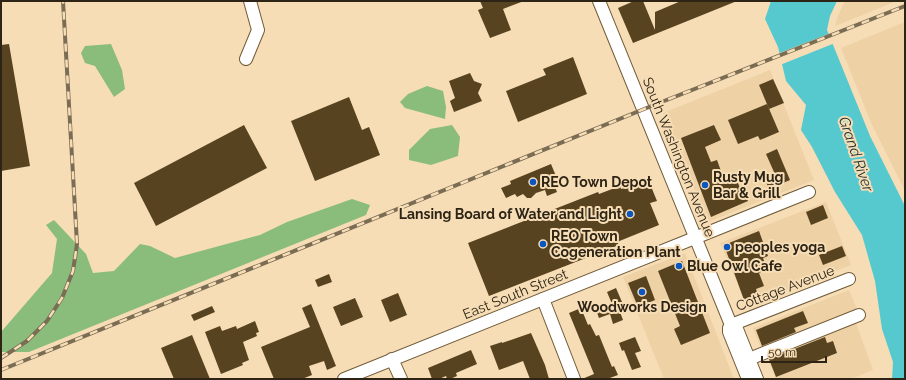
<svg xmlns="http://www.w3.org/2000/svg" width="906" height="380" font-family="Raleway,sans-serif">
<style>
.built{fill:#eed1a4}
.forest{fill:#8abc7c}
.water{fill:#55c9ce}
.pier{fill:#f6ddb6}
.building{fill:#574320}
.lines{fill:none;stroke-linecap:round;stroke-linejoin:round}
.minor-casing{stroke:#705b38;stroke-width:14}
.minor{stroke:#fff;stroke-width:12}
.rail-casing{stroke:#7b6c54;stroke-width:4}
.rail{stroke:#f6ddb6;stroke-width:2.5;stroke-dasharray:8;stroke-linecap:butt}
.poi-dot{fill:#0a57c1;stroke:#f6ddb6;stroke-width:1.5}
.labels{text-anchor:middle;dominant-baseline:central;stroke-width:4;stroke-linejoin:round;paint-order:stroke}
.street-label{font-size:14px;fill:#2d2415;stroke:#f6ddb6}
.poi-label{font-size:14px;font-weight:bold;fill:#2d2415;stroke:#f6ddb6;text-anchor:start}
.water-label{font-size:15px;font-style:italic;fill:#1a2f30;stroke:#f6ddb6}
</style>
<rect width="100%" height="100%" fill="#f6ddb6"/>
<!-- built -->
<g class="built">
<polygon points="845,1 897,1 835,26 837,18"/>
<polygon points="905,22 905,191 872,125 841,48"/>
<polygon points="770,70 814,180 708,222 663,113"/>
<polygon points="826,202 851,265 747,305 720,243"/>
<polygon points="685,253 734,379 664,379 623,277"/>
<polygon points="849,290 858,312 762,351 753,328"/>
<polygon points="855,320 873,370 851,379 776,379 766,354"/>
</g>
<!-- forest -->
<g class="forest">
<polygon points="111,44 122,70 125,89 114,97 95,66 85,63 81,53 85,46"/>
<polygon points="427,86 443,91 446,107 445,119 405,108 400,102 408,94"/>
<polygon points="452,125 460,137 458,156 431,165 409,160 409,150 430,129"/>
<polygon points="352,199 370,205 366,215 29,352 1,352 1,332 52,273 57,239 46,225 54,220 86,254 93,273 114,271 140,244 150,246 175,258 260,235 287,222"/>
</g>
<!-- water -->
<polygon class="water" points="771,1 837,1 830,16 827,30 870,136 905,206 905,379 892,379 893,362 882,329 875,281 862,235 835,192 812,147 801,130 806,105 786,81 778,47 765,19"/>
<!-- pier -->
<polygon class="pier" points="831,33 835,43 780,65 777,54"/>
<!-- building -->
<g class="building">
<polygon points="480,1 524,1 503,9 511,30 490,38 478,10 483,8"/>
<polygon points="634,1 643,1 655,30 655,12 681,1 737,1 633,43 618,8"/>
<polygon points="9,44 30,166 1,171 1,45"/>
<polygon points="573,57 587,94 518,122 506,91 546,75 543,69"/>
<polygon points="470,73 474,81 482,84 478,93 482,101 454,112 450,101 455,98 449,81"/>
<polygon points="773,79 784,103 769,109 759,85"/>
<polygon points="349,97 362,130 369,127 380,155 315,181 291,121"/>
<polygon points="767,104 779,132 760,140 758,136 738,144 728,120"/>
<polygon points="244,125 267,168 156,226 134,183"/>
<polygon points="714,125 721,140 705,147 711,162 717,160 725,182 736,178 742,193 744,192 748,201 711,217 681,138"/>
<polygon points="777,149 790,180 769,189 764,177 774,172 766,154"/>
<polygon points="551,164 558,181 553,182 557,192 547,196 545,190 536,193 531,198 527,198 523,194 517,197 515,194 506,198 501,188 511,184 510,181"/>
<polygon points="648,179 657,201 650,203 659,225 617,242 619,245 489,296 468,243 598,192 599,194 620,186 621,189"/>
<polygon points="823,205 828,218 811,225 806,212"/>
<polygon points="759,231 768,256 763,258 767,269 759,273 764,286 756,289 758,295 744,300 724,245"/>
<polygon points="842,246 846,256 823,265 819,255"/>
<polygon points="682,261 710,333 681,345 674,329 680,326 658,271"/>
<polygon points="329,274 332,282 318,287 315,280"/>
<polygon points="646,276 655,300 638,307 628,283"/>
<polygon points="616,288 622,302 617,304 623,320 613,324 610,314 599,318 596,310 612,304 607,292"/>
<polygon points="398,293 407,315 390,322 381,300"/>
<polygon points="355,298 363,317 341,326 333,307"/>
<polygon points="311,304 336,366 327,370 324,361 309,366 312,375 302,379 274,379 261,347 310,327 302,308"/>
<polygon points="212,306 215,312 194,321 191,315"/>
<polygon points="581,308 588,325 590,324 596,336 599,335 612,367 614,366 618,375 607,379 582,379 594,374 569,313"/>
<polygon points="803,311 808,323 794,328 796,332 762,346 756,330"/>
<polygon points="255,321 259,332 256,333 257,336 243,342 249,360 242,363 243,365 221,374 205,332 220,326 222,331 236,326 237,329"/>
<polygon points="531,333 545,365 549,379 530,379 523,361 499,370 490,346 502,342 502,343"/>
<polygon points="192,335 210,379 174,379 161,348"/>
<polygon points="635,337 641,351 635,353 641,367 632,370 624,350 622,351 619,343"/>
<polygon points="825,337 827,343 833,341 837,353 776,377 769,359"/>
<polygon points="471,350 477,364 456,373 457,376 450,379 447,379 446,376 439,379 432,379 428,368"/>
</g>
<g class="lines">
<!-- minor casing -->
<g class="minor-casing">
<g id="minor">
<polyline points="599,1 731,325 849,279"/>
<polyline points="246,59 258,30 250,1"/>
<polyline points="543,299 574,379"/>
<polyline points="392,359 401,379"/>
<polyline points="749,359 859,315"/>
<polyline points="344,379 809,192"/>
<polyline points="748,379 729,332 729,328 731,325 735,326 737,329 757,379"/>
</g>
</g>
<!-- minor -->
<use href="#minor" class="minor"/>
<!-- rail casing -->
<g class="rail-casing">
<g id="rail">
<polyline points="1,358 27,341 47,321 62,298 73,271 77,244 63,1"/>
<polyline points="1,370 654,105 905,6"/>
</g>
</g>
<!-- rail -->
<use href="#rail" class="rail"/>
</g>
<!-- markers -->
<g class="poi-dot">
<circle cx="533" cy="182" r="4"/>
<circle cx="705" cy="185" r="4"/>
<circle cx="630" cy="214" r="4"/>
<circle cx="543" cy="244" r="4"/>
<circle cx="727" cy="247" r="4"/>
<circle cx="679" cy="266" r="4"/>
<circle cx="642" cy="292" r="4"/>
</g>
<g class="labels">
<!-- street labels -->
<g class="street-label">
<text transform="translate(679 157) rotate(68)">South Washington Avenue</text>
<text transform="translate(785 288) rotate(-21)">Cottage Avenue</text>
<text transform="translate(515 294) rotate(-22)">East South Street</text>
</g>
<!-- poi labels -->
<g class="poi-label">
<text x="713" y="177">Rusty Mug<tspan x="713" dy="16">Bar &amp; Grill</tspan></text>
<text x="541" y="182">REO Town Depot</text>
<text x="622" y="214" text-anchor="end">Lansing Board of Water and Light</text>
<text x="551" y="236">REO Town<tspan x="551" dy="16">Cogeneration Plant</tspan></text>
<text x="735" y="247">peoples yoga</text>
<text x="687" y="266">Blue Owl Cafe</text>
<text x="642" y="307" text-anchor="middle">Woodworks Design</text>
</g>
<!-- water labels -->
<g class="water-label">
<text transform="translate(856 154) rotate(71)">Grand River</text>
</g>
</g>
<!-- border -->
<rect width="906" height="380" fill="none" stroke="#2d2415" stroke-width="4"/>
<!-- scale -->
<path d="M762 356v6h64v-6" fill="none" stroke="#2d2415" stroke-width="2"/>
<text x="768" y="356" font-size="12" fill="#2d2415" stroke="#f6ddb6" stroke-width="3" paint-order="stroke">50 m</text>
</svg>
